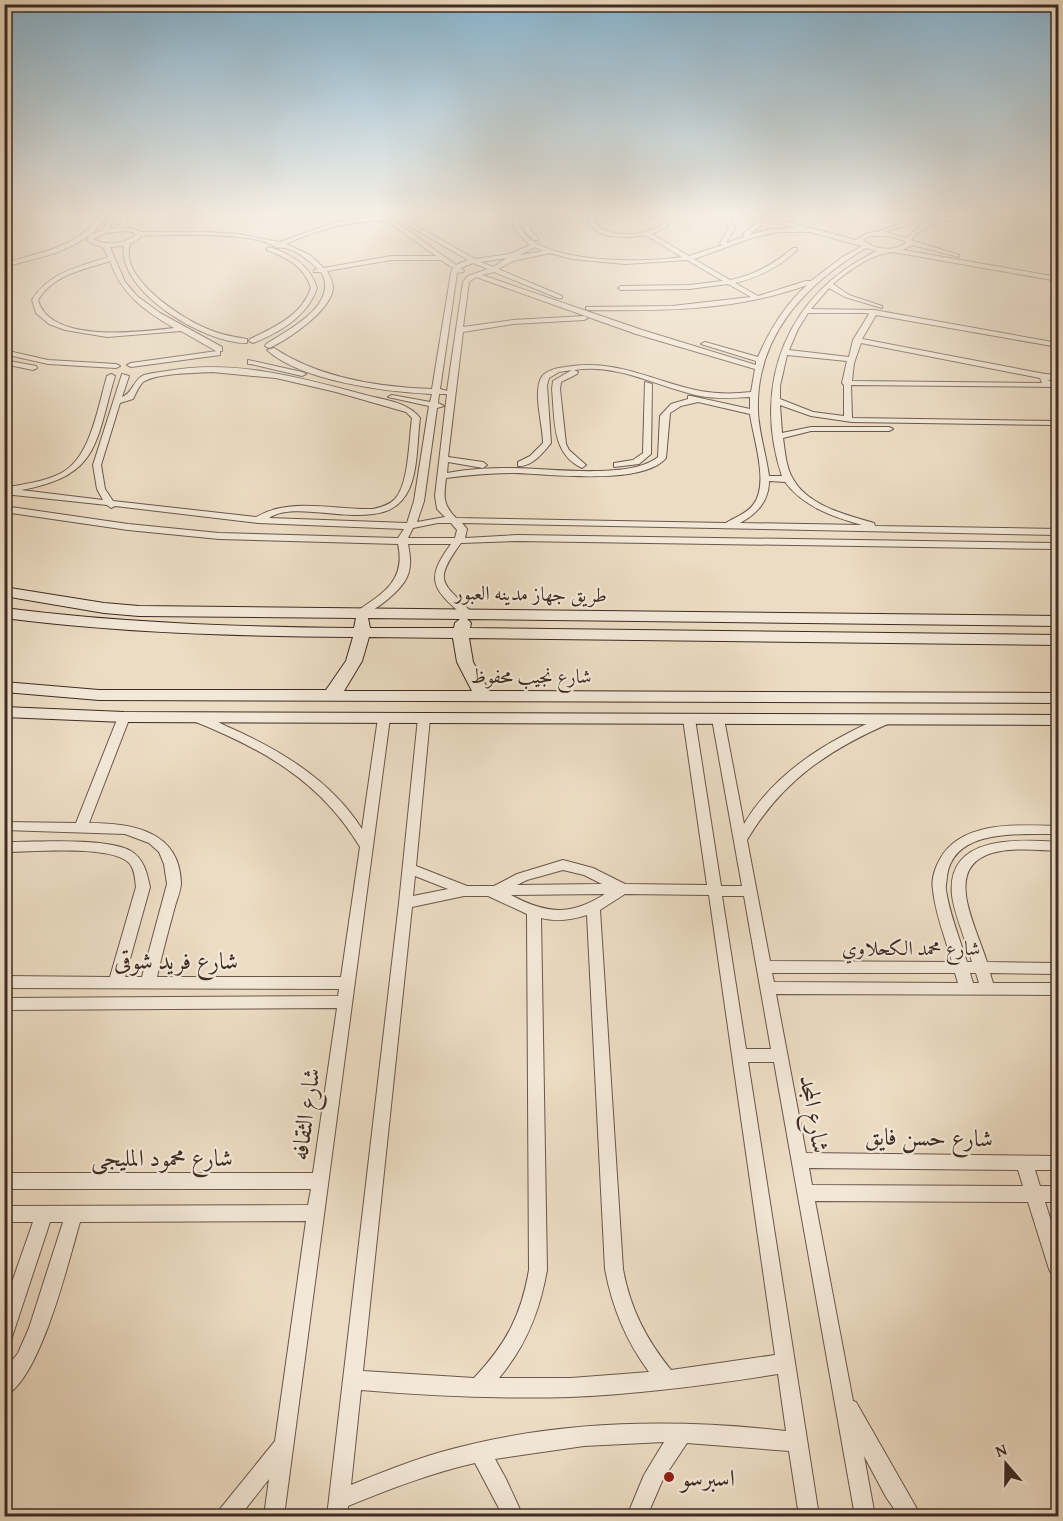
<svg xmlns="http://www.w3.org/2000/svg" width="1063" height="1521" font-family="'Gentium Book Plus',Amiri,serif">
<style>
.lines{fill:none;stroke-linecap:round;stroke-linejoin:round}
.street-casing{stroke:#6a574c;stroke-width:2}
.secondary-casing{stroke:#3e2b24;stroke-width:2}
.street{fill:#f3e8d8;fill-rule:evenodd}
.secondary{fill:#f3e8d8;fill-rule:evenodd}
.poi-dot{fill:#8f2418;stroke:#f3e8d8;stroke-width:2}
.labels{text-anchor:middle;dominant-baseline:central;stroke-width:4.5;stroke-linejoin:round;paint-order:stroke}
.street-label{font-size:20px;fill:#3e2b24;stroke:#f3e8d8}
.near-street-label{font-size:24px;fill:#3e2b24;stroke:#f3e8d8}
.near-poi-label{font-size:24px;fill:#3e2b24;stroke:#f3e8d8;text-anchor:start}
</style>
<rect width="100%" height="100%" fill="#ecdcc3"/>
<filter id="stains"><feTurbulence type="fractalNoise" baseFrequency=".00333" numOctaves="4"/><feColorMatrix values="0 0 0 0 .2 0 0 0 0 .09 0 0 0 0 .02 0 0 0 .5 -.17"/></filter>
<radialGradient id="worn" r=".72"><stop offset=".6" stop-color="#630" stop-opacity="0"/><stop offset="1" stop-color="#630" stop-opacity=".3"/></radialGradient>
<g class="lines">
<!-- street casing -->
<g class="street-casing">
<g id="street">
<path d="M100,213H106C103,219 101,225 96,229C74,252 34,259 4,267V263C38,253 82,247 100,213Z"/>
<path d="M112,213H118L109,229L118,228L125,213H131L124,227L137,230L139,232H209L237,234L280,242L332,223L360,218L382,217L377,213H384L456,265L468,260L404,223V221H408L475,259L510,254L530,245L514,229L513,213H519C519,219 518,226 522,231C545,264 644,263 682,257L645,235L630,237L609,236L598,232L589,224L588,213H594L595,224C611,239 644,236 662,225L660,220L647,213H655L665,218L668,226L652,234L689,256L722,245L720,243L729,228L723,213H729L735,228L726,243L744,237L743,234L755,224L754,217L743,213H753L856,240L867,233L876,232L931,214L933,217L885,232L907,238C928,212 967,213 998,213L937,222L917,233L911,240L959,255V257L912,245L903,250L1058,277V281L893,252C871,254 849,270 833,284L849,295L882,306V308L845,297L829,288L811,309L874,310L1058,343V347L876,315L862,339L1045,374L1058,375V379L1047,380L1058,383V387L851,385L852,418L1058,421V425L852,422L811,416L780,405L782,433L811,427H889L893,429L889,431H811L783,438C785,451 786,468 793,479C808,506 847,515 874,523L875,526L1058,529V535L462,523L467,529L465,538L517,535L1058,543V549L517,541L461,543C431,584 444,582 472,613L467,616L463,615C432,589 425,579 451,544H408C410,555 412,566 407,577C401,591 375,611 361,616L356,613L357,611C384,593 406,580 398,544L219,539L128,530L4,512V506L128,524L219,533L398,538L404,529L258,523L115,506L111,508L107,505L4,494V488C23,484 45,482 63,472C91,456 98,406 107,376L111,374L115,376C95,443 100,476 21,490L103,500L97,489L93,465L122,374L129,376L122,397C133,393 133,380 144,375C151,373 160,372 167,371C232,359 299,377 362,394C382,400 407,401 420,418C415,455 422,509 373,514C353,517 333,513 313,512C299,511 281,510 269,518L407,523L414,501L429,406L388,397L392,395L430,402L432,394C386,392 301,381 267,350L274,348C319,378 378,387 432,389L451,273L453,268L441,260H391L327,271C330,277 333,282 333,289C330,311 288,340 269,348L265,346L266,344C288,330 340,304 321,272H314V270L318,269C308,260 291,245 277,248C259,231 169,235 140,236V238L130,244C129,248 128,253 129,258C134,287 184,320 210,330C222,335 234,337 247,339V343C206,344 117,292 124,246L110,247L125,282L137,296L160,313L222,347V351H216L181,331L107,337L65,330L49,324L36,313L32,300C49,272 79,267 108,257L103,247L93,244L87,240L90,235L103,230ZM760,219L796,228L771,229L749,235L760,226ZM387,221L436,256H391L324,268L310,255L286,244C318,229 351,220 387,221ZM124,231L133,232L135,236C122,244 107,246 93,239L106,233ZM777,232H810L862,246L841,258L811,281H806L758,296L735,283C760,277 779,267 797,250V248H793C774,264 755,275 730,280L694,259L752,238ZM870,236H889L905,241L906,243C893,252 875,250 863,240ZM535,247L543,251L520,255ZM866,248L877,251C787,293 751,384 782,476H769C766,454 759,433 758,412C755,337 805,284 866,248ZM550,253L572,259L625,264L687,260L723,281L689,285L621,286L618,288L621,290L689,289L728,284L751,297L672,306L586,307V309L588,310C663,311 736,311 807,285C785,305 770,329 758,357L705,342L701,344L756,361V365L642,330L482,275L494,272L558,298H562V296L498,269L513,261ZM507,258L493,267L481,262ZM110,261C121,294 145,311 174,328C140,332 50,344 38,300C54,274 83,270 110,261ZM473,263L488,269L468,276L463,282L447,391L440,389L457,273L463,272L464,271L461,268ZM476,277L636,334L755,369L751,392C734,394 717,394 700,391C652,381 616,358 565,367C557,368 546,370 541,378C533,394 543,425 543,443L530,456L518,462V466C532,467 543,453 551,443L547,385L549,378L559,372L572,370L553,381L552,389C555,418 551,454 582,468L586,465L569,450L566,444L560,389L561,382L577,374L578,372L574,370C618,363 658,387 700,396C717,399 734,398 750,397V409L691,396H688V399L671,404L660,416L658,457C630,480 548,468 512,468C490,468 468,469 447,473L448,462L483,468L487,465L483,462L448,457L463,332L513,324L584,320L588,318L584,316L513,320L463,327L469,282ZM808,313H866L869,314L853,340L849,357L789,350L798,329ZM861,343L1040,378L1042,383L852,381L854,363ZM787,355L847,361L842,383L844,385V416L813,412L780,399V386ZM212,372L276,378L336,392L406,412L412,418C409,439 409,484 395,499C389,505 382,507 373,509C335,510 290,497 256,517L113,501L105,489L101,465L120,403L133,399C136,393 139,386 143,382C156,373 196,373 212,372ZM439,394H447L435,496L437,509L445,517L417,522L424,501L437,408L444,406L438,403ZM698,402L750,414C753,438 770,484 753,505C746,514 735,517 726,523L456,518C442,504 444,496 446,478C469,475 492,473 515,473C551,474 642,486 666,458L670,413L681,406ZM769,481L785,482C804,507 833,517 862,525L740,523C757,514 769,501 769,481ZM438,523H451L457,530L455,538H408L413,528Z"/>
<polygon points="523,213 529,213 530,230 538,238 538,240 534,240 524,230"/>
<path d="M269,247C291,254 310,265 317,288C308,316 279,333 253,343L249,341L250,339C275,327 301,316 311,288C304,266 287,258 267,250L266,249Z"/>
<polygon points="4,350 48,360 116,364 120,366 116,368 48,364 4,354"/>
<polygon points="217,351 220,351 220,355 131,367 127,365 131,363"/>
<polygon points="4,360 36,366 37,368 33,370 4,364"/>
<polygon points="248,360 302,372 306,374 302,376 251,364 248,364"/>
<polygon points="645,382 652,384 651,454 639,464 614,467 614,463 633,460 643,453"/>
<path d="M124,713L130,717L89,823C130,823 180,830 181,883C181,891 176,901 174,910C168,932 162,954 157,977H341L360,847C320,780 261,748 191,720L189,717L191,714C202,712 216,721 226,726C279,749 331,780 362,829L378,718L384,714L390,718L284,1516H264L269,1479L240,1516H217L220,1509L275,1441L306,1221L80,1222C69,1259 40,1382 4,1396V1371L18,1353L29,1328L63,1222H50L13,1334L11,1341L4,1343V1305L33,1222H4V1206L308,1205L311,1189H4V1173H313L337,1008L4,1010V998L338,996L339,989L4,988V976L110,977L136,887C135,879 135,871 130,864C114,844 31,852 4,852V842C34,842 107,837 131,851C144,859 147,873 150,887L125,977H142L167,884L164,864L159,852L149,843L125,834L4,830V822L76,823L118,717Z"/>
<path d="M424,714L430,718L416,866L467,886H494L517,874L563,860L593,868L625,884L707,885L683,719L689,715L695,719L721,886H742L712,719L714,716L718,715L724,719L744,824C775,772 827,741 882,717H890L892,720L890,723C828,750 782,781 747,840L770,961L952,962C946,940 935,913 933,890C931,880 935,868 940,859C962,820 1020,825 1058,826V834C1022,835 954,827 947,876C947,881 945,886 946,890C949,912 960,940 967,962H972C967,943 954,914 952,895C946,835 1018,839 1058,842V851C1022,849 959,841 966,895C968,914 981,943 987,962L1058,963V974L990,973L993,983H1058V995L776,994L806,1153L1058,1156V1170H1035L1040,1186H1058V1202H1045L1058,1243V1278L1052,1275L1049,1269L1028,1202L815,1201L853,1401L856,1402L921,1516H899L886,1497L864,1456L875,1516H855L774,1062H748L819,1516H799L789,1451L687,1443L663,1479L647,1516H627L644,1475L664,1442L584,1446L495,1459L506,1479L523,1516H503L475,1463C431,1473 390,1489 348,1506L347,1516H327L399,903L418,718ZM563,870L584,875L602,884L517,885L527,880ZM415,876L448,889L413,896ZM605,894C571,916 546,914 511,895ZM625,894L709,895L775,1355L671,1370C646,1339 630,1308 623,1269L600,910ZM464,896H488L527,914L529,1270C521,1316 506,1344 474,1378L363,1371L412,907ZM722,896H744L771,1049H746ZM587,915L605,1269C612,1307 626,1341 649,1372L571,1378H499C526,1346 540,1311 547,1270L541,918C557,922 571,920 587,915ZM772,973H955L958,983L774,982ZM970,973H976L979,983H973ZM809,1168L1018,1170L1023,1186L812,1185ZM778,1374L786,1431C671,1418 554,1420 441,1452C410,1461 380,1473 351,1485L361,1390C431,1396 500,1399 570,1397C640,1394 709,1385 778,1374Z"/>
</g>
</g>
<!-- secondary casing -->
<g class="secondary-casing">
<g id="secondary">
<path d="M4,587L104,603L139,606L1058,616V626L467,619L471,623L470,628L1058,635V645L469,638L473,662L489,691L1058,693V703L99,700L4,692V682L99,690H326L346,661L353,637C236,636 121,633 4,618V608C121,623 237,627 354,628L356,618L139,616L104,613L4,596ZM368,618L460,619L455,623L454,628H370ZM369,637L453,638L457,662L472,691H344L362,661Z"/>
<polygon points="4,707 124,712 1058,715 1058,725 124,722 4,717"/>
</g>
</g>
<!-- street -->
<use href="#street" class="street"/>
<!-- secondary -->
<use href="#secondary" class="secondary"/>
</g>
<!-- sky -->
<linearGradient id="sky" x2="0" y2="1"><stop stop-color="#88b7d4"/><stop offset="0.5" stop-color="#f6efe4"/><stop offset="1" stop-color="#f6efe4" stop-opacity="0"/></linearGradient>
<rect width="1063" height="426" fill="url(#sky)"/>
<!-- markers -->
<circle class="poi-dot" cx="669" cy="1477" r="6"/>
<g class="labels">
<!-- street labels -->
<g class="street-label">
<text transform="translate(531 593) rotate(1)">طريق جهاز مدينه العبور</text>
<text x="531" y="675">شارع نجيب محفوظ</text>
<text x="911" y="947">شارع محمد الكحلاوي</text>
</g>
<!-- near-street labels -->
<g class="near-street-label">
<text x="176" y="960">شارع فريد شوقى</text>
<text transform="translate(305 1114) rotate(-82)">شارع الثقافه</text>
<text transform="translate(815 1114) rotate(80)">شارع المجد</text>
<text transform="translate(929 1137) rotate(1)">شارع حسن فايق</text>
<text x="162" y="1157">شارع محمود المليجى</text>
</g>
<!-- near-poi labels -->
<g class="near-poi-label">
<text x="681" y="1477">اسبرسو</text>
</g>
</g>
<!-- margin -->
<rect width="1063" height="1521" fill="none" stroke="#ecdcc3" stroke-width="24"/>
<rect x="6" y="6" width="1051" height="1509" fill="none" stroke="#3e2b24" stroke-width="3"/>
<rect x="12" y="12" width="1039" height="1497" fill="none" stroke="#3e2b24" stroke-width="1.5"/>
<!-- north arrow -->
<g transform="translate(1006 1464) rotate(340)" stroke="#f3e8d8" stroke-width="4.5" paint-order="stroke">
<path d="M0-4.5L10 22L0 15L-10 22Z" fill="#3e2b24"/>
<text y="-9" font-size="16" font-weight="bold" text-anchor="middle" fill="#3e2b24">N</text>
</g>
<rect width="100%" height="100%" filter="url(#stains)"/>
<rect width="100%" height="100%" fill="url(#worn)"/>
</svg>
